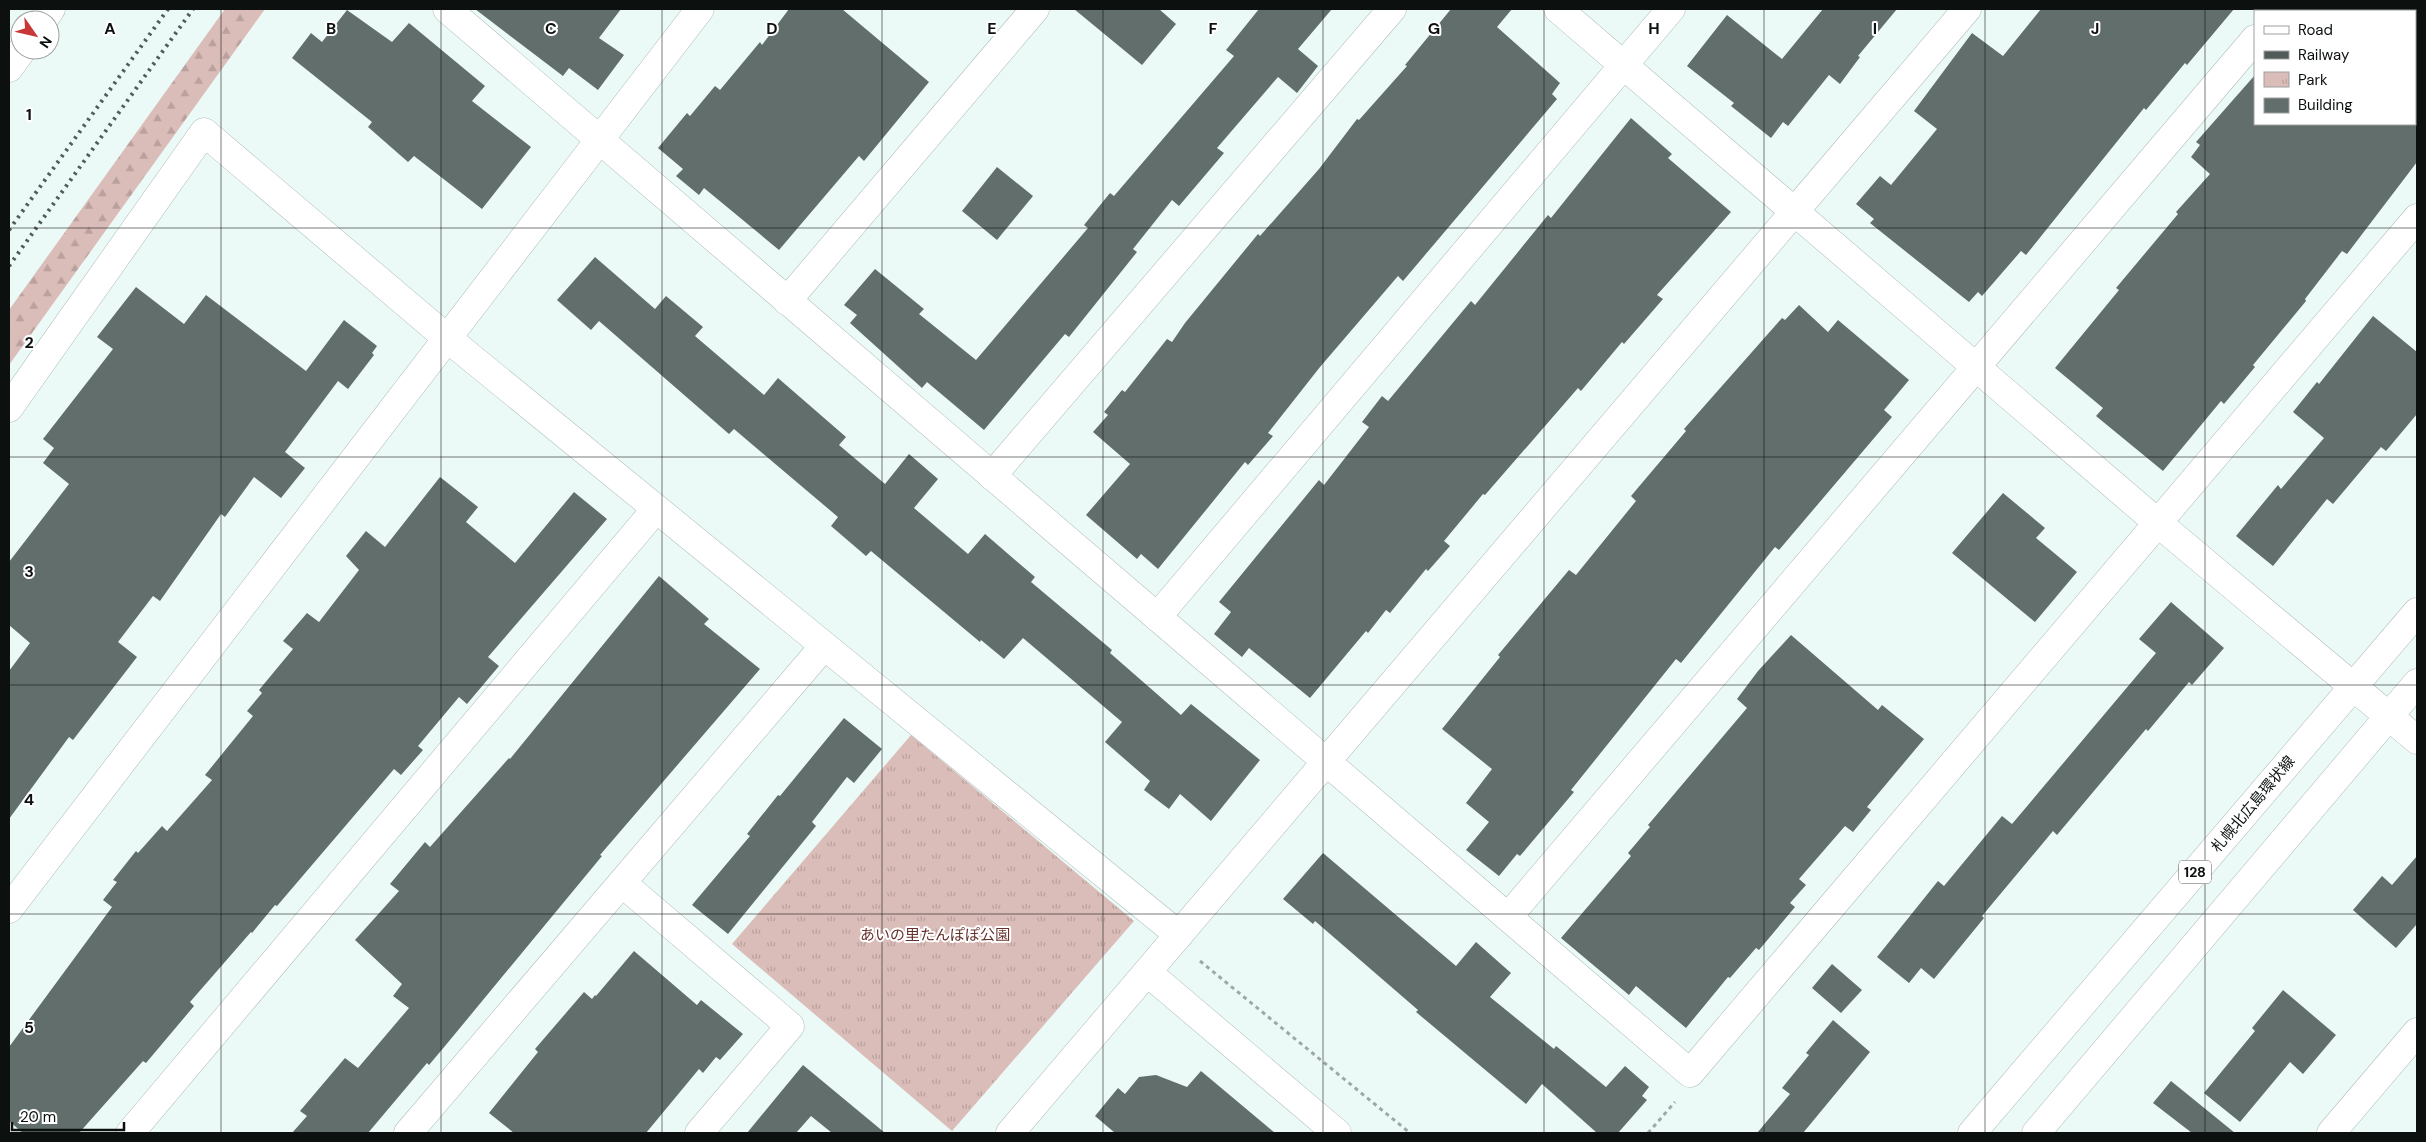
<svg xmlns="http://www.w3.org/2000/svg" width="2426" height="1142" font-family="'DM Sans','Noto Sans JP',sans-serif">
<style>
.forest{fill:url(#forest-firs)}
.park{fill:url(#park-tufts)}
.building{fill:#616e6c}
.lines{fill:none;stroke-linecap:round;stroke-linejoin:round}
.minor-casing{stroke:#aebcba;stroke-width:29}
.tertiary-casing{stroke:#aebcba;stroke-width:29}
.primary-casing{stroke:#aebcba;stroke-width:29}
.path{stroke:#9ea8a7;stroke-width:3;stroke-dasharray:4 4;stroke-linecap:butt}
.minor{stroke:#fff;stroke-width:28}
.tertiary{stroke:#fff;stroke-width:28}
.primary{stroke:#fff;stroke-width:28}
.rail{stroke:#535b5a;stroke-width:4;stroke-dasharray:2.5 5;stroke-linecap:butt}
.grid{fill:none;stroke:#0c1110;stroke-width:1;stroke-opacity:0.55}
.labels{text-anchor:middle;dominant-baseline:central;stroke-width:4;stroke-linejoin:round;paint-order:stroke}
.shield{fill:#fff;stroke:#555858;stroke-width:1}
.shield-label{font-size:14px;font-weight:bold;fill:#0c1110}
.street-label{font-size:15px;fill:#0c1110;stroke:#fff}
.park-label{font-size:15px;fill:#66312d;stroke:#fff}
.grid-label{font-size:16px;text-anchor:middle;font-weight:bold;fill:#0c1110;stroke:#fff;stroke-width:4;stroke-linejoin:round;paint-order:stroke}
</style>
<defs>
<pattern id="forest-firs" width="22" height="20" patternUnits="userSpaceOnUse" patternTransform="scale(1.25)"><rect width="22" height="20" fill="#dabcb8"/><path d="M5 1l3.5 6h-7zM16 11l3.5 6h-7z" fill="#baa19d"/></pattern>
<pattern id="park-tufts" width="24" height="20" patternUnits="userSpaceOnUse" patternTransform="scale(1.25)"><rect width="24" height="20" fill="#dabcb8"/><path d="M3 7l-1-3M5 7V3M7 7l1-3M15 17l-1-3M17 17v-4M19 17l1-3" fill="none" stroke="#baa19d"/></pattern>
</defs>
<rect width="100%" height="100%" fill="#ebf9f7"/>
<!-- forest -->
<polygon class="forest" points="225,9 265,9 9,365 9,310"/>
<!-- park -->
<polygon class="park" points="911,735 1134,921 952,1131 732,944"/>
<!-- building -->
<g class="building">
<polygon points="475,9 621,9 599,38 624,55 598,90 569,68 563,76"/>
<polygon points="789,9 842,9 929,82 864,161 859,156 779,250 704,188 699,195 676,176 683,169 658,148 687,113 690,116 715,86 720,90 760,42 762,45"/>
<polygon points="1074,9 1159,9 1176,24 1142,65"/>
<polygon points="1259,9 1332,9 1298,49 1318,66 1297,93 1278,77 1217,148 1224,153 1179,206 1172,200 1133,249 1137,252 1069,337 1065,334 984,430 927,382 922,388 850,323 857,315 844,305 875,269 924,309 919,314 976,360 1088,228 1084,225 1110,193 1114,196 1234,56 1226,50"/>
<polygon points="1451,9 1512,9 1497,27 1560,83 1552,94 1557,99 1403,281 1398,276 1320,367 1268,433 1273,436 1248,465 1245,462 1158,569 1141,554 1137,559 1086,515 1130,464 1093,432 1108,415 1104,412 1122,390 1125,392 1167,339 1172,342 1185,323 1258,234 1260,236 1319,169 1357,119 1359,120 1407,66 1405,65"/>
<polygon points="1823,9 1897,9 1858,56 1860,57 1840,84 1829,75 1788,126 1783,122 1771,138 1731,106 1734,103 1687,66 1727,15 1782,59"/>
<polygon points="2041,9 2234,9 2187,65 2185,63 2146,110 2144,108 2026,255 2021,251 1982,296 1978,292 1969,302 1870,223 1874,219 1856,204 1880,176 1891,185 1937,129 1914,111 1972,33 2003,56"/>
<polygon points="347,10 392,42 409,23 485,86 472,101 531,147 482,209 414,156 408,162 368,127 372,122 292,58 311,33 322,42"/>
<polygon points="2255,75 2255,124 2417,124 2417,162 2347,254 2342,251 2305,299 2306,301 2253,365 2255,367 2224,404 2221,401 2163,471 2096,416 2103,408 2055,368 2119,290 2116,288 2178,214 2176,212 2210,174 2191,157 2200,145 2196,142"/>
<polygon points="1631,118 1672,154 1668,158 1731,212 1657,295 1663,299 1624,344 1622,342 1581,391 1578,388 1485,495 1483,494 1444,541 1450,546 1428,571 1426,569 1390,613 1386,610 1368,633 1366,631 1310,698 1249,648 1242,657 1214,634 1231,612 1219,602 1319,480 1324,485 1369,427 1362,422 1382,396 1388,401 1471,301 1475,305 1548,215 1551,218"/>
<polygon points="997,167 1033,196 997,240 962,211"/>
<polygon points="595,257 655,309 666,296 703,327 695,336 764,395 778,378 846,437 839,445 885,484 909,454 938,479 914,508 968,554 985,534 1035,577 1031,582 1112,650 1110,653 1181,715 1191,704 1260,760 1211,821 1180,794 1169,809 1144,790 1150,781 1105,742 1122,722 1023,638 1004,659 981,640 980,642 871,551 866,556 831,526 838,517 734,429 729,434 599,321 591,330 557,300"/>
<polygon points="136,287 184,324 206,295 306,371 344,320 377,346 372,353 374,355 348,389 338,381 285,452 305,468 281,498 254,477 225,517 221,514 160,601 153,596 118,642 137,657 73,740 69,737 9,819 9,671 30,643 9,625 9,562 69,484 43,463 54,448 43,439 113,349 97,337"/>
<polygon points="1799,305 1828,332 1838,320 1909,380 1884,410 1892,417 1779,550 1775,547 1681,663 1676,659 1571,790 1574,792 1520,856 1517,854 1499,876 1466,850 1489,822 1466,803 1492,769 1442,729 1500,657 1498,655 1569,570 1576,575 1636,501 1631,496 1686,431 1684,429 1782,318 1785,320"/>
<polygon points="2373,316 2417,352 2417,414 2386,451 2381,447 2333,504 2327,499 2273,566 2236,536 2278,485 2281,489 2324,438 2293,412 2317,382 2319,384"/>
<polygon points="440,477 478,507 466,522 515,563 574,492 607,519 488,657 499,666 467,704 459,697 418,746 423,750 401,775 394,769 277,906 275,905 252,933 251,932 190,1002 194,1006 146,1063 143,1061 79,1133 23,1133 9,1121 9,1047 112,907 103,900 117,882 113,880 136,851 138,853 162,826 167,831 212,780 205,775 253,716 247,711 262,693 259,690 293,649 283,641 307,613 319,622 359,570 346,556 366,531 385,547"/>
<polygon points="2003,493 2045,528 2036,538 2077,572 2035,622 1952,553"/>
<polygon points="659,576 709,619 704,624 760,669 600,855 602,856 445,1046 429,1065 427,1063 368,1133 292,1133 307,1116 300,1111 345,1058 358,1068 409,1008 393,996 402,984 355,940 399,891 390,884 425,842 430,847 509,758 510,759"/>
<polygon points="2171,602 2224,648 2192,685 2189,682 2148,731 2146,729 2057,835 2053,831 1982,916 1984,918 1934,979 1921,968 1909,983 1877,957 1938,881 1944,886 2002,816 2012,824 2156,653 2139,639"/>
<polygon points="1791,635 1878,710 1882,705 1924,739 1867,807 1871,810 1853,832 1845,826 1799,879 1806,885 1790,903 1795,907 1759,950 1756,948 1730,978 1728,977 1686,1028 1636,986 1629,995 1561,938 1631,856 1628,853 1650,827 1648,825 1747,708 1737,699 1758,671"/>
<polygon points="844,718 882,749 854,783 847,777 812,822 816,826 728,934 692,905 750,836 747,834 778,795 780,796"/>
<polygon points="1323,853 1456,966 1476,942 1511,973 1490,997 1554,1049 1556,1046 1606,1087 1625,1066 1649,1087 1642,1096 1647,1100 1618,1133 1597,1133 1542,1084 1526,1104 1416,1012 1418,1010 1315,921 1313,924 1283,899"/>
<polygon points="2417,856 2417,924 2396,948 2353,910 2382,876 2392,885"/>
<polygon points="634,951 697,1005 701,1000 743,1034 720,1060 716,1057 703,1073 699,1069 646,1133 514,1133 489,1113 538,1052 535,1049 584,992 592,999 595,995 596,996"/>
<polygon points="1832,964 1862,990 1841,1013 1812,988"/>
<polygon points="2283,990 2336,1035 2303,1074 2290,1062 2240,1122 2204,1093 2255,1031 2252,1028"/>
<polygon points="1833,1020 1870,1052 1803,1133 1757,1133 1790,1094 1782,1088 1809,1055 1806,1053"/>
<polygon points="803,1065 885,1133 832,1133 811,1116 796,1133 747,1133"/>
<polygon points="1201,1071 1275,1133 1115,1133 1095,1116 1118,1088 1125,1094 1139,1077 1156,1075 1187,1087"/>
<polygon points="2171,1081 2235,1133 2192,1133 2153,1103"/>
</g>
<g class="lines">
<!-- minor casing -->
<g class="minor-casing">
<g id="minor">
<polyline points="447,9 1690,1073 2417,218"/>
<polyline points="1558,9 2158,523 2417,740"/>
<polyline points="2278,11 2280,9"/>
<polyline points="43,20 51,9"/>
<polyline points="9,68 22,50"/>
<polyline points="787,301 1035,9"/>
<polyline points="9,408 204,132 447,338 1179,935"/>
<polyline points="992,476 1392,9"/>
<polyline points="1157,617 1671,9"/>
<polyline points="622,883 790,1026 699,1133"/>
<polyline points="1508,917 2255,39"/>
<polyline points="1147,972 1337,1133"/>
<polyline points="130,1133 656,509"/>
<polyline points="408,1133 824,646"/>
<polyline points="1010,1133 1967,9"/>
<polyline points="2331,1133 2417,1032"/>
</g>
</g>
<!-- tertiary casing -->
<g class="tertiary-casing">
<polyline id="tertiary" points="9,909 700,9"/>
</g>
<!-- primary casing -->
<g class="primary-casing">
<g id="primary">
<polyline points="1972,1133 2417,612"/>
<polyline points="2036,1133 2417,683"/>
</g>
</g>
<!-- path -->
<g class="path">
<polyline points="1200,961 1410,1133"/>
<polyline points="1648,1133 1675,1102"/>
</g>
<!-- minor -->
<use href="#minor" class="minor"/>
<!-- tertiary -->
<use href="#tertiary" class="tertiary"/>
<!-- primary -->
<use href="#primary" class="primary"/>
<!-- rail -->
<g class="rail">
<polyline points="9,230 168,9"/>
<polyline points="9,266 193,9"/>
</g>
</g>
<!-- grid -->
<path class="grid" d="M221,9V1133M441,9V1133M662,9V1133M882,9V1133M1103,9V1133M1323,9V1133M1544,9V1133M1764,9V1133M1985,9V1133M2205,9V1133M9,228H2417M9,457H2417M9,685H2417M9,914H2417"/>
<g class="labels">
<!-- shield labels -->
<rect class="shield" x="2179" y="860.5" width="32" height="23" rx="4"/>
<g class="shield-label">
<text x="2195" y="872">128</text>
</g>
<!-- street labels -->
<g class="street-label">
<text transform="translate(2253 804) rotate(-50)">札幌北広島環状線</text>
</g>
<!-- park labels -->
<g class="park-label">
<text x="935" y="935">あいの里たんぽぽ公園</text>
</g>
</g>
<g class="grid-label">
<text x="110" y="34">A</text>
<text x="331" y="34">B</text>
<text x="551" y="34">C</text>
<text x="772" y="34">D</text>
<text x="992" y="34">E</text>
<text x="1213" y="34">F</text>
<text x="1434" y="34">G</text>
<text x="1654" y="34">H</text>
<text x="1875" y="34">I</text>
<text x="2095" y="34">J</text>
<text x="29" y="120">1</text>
<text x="29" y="348">2</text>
<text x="29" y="577">3</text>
<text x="29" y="805">4</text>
<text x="29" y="1033">5</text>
</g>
<!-- border -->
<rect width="2426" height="1142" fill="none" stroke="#0c1110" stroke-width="20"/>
<!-- legend -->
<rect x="2254" y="10" width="162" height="115" fill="#ffffff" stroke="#9ea09f"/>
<rect x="2264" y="26" width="25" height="8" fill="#ffffff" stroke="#9ea09f"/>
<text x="2298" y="35" font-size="15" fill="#0c1110">Road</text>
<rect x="2264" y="51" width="25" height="8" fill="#535b5a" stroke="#9ea09f"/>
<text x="2298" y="60" font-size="15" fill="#0c1110">Railway</text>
<rect x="2264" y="72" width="25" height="15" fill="url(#park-tufts)" stroke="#9ea09f"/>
<text x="2298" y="85" font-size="15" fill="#0c1110">Park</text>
<rect x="2264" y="98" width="25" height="15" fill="#616e6c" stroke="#9ea09f"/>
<text x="2298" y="110" font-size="15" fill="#0c1110">Building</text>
<!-- north arrow -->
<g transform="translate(35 35) rotate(124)"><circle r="24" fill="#ffffff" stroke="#9ea09f"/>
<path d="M0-4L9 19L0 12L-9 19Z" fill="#c73836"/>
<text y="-8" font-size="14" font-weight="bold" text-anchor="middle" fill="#0c1110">N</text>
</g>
<!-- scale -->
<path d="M12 1122v8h112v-8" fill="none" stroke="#0c1110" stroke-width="2.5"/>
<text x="20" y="1122" font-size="15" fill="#0c1110" stroke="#ffffff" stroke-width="4" paint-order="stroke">20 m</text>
</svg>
